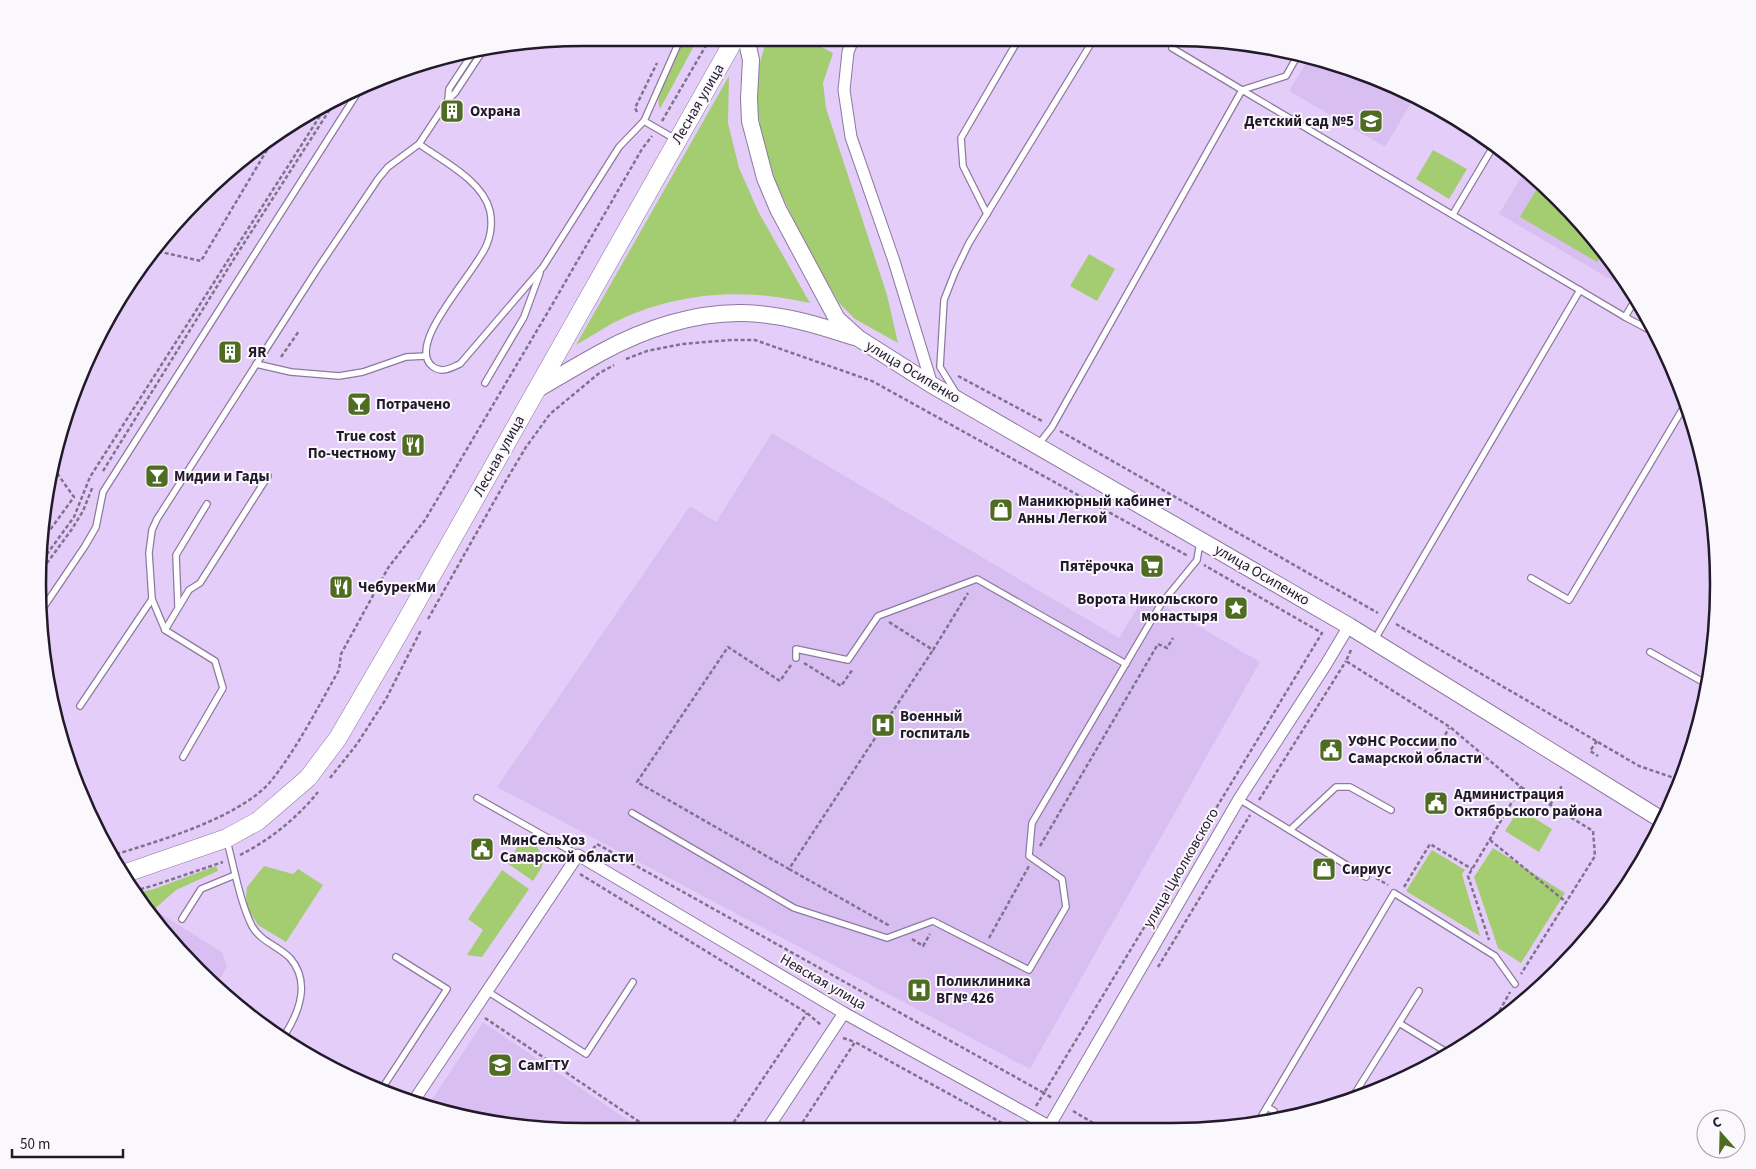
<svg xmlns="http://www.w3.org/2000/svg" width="1756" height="1169" font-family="'Source Sans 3',sans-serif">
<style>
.built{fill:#d9bff1}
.green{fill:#a4cc71}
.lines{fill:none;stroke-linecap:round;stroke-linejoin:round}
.service-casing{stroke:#8d79a0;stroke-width:8}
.minor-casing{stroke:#8d79a0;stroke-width:13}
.secondary-casing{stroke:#8d79a0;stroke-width:18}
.primary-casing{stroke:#8d79a0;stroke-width:19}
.path{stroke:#80728f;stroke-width:2.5;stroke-dasharray:4 2.5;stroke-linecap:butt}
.service{stroke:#fff;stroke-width:5.5}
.minor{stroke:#fff;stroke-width:11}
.secondary{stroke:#fff;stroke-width:16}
.primary{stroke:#fff;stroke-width:18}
.labels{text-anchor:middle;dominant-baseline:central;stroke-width:4;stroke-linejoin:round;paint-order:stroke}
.street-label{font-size:15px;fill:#221a2a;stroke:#fbf8fd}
.poi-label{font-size:15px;font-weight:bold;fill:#221a2a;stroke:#fbf8fd;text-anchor:start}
.rim{fill:none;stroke:#221a2a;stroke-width:2.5}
</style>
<rect width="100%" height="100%" fill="#e4cef9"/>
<!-- built -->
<g class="built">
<polygon points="1310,56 1416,95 1385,147 1289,91"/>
<polygon points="1526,169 1532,173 1606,252 1620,274 1615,282 1499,214"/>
<polygon points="772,433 1119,638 1145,595 1260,662 1030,1069 497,787 690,506 716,522"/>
<polygon points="142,902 222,952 227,967 215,987 173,945"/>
<polygon points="483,1022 638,1127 513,1127 443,1113 427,1107"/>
</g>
<!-- green -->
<g class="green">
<path d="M683,42H696L660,109C653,89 674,60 683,42Z"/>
<polygon points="766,42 812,42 833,53 823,83 826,108 887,295 898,343 855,319 839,303 806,245 776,183 761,133 756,96 755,79"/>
<path d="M729,76L728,123L739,168L759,213L810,303C793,300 775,296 757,295C709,291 655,301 613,323C600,330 589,338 576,345Z"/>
<polygon points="1433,150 1467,169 1449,199 1416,179"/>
<polygon points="1541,182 1604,250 1597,262 1520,217"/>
<polygon points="1089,254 1115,269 1097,301 1070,286"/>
<polygon points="1519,809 1552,829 1539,852 1505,831"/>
<path d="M526,834C533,841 546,855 542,866C540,871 536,876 533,881L507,863Z"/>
<polygon points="1493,848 1565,893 1521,963 1498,948 1474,877"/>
<polygon points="1432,850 1465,870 1462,874 1480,936 1406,891"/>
<polygon points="216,866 218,871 176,890 150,913 136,893 154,889"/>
<polygon points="264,866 293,874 298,869 323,885 286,942 258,925 248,909 246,897 247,887"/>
<polygon points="502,870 529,889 482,957 467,955 483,930 468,919"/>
</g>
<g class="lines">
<!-- service casing -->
<g class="service-casing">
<g id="service">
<polyline points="1172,48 1242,90 1286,76 1299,53"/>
<polyline points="448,100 449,89 474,51"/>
<polyline points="675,139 644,121 679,42"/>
<path d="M419,144C443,161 483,181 490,211C492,221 491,234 487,244C478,270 405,343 432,366C442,374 450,368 460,364L543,267L619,147L644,121"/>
<polyline points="987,214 963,166 961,138 1017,42"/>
<polyline points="1453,214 1493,147"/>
<polyline points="1635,300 1625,317 1657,334"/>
<polyline points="256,364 291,372 339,376 363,372 406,357 426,356"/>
<polyline points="485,383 524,317 540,273"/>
<polyline points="956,393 940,367 944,300 955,272 969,243 1092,42"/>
<polyline points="1038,445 1052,427 1242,90 1625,317"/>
<polyline points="1531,578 1569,600 1685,405"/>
<polyline points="152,599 165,630 215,661 223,688 183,757"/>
<polyline points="178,606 176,555 207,504"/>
<polyline points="39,614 85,546 96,527 103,492 358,92"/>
<polyline points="165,630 189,590 200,583 268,476"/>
<polyline points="1375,639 1580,290"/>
<polyline points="1650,652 1703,682 1711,667"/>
<polyline points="796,658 796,649 848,660 878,616 977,579 1126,664"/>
<polyline points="80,706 152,599 149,553 152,530 157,519 318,268 378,179 388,167 419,144 448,100 455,93 484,49"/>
<polyline points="477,798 578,855"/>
<polyline points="1239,799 1366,877"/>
<polyline points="632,813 794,908 887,938 933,921 1029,970 1066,907 1062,879 1029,856 1032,823 1161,604 1197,560 1200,542"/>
<polyline points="1290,830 1336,787 1350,787 1391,810"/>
<path d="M227,841C234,867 240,902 252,926C260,941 278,946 290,958C311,982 299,1013 284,1036"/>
<polyline points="182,919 201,889 235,875"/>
<polyline points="487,991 586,1054 633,982"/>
<polyline points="1399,1023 1448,1053"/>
<polyline points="381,1090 447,989 396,957"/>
<polyline points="1352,1098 1419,991"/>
<polyline points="1267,1107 1274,1111"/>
<polyline points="1258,1122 1394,893 1495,956 1515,984"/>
</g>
</g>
<!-- minor casing -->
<g class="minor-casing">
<g id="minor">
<polyline points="852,42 848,52 844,90 851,137 894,261 932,385"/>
<polyline points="413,1102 578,855 844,1013 1056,1130"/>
<polyline points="768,1128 844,1013"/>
<polyline points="1047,1130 1239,799 1325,666 1349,626"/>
</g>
</g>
<!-- secondary casing -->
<g class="secondary-casing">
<g id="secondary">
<polyline points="747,42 751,60 749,98 750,121 765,178 778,209 837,319 858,338 932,385 1349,626 1662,820"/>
<path d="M536,390C558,377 580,364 602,352C644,329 695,312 743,313C782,314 818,325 854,337"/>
</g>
</g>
<!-- primary casing -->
<g class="primary-casing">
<polyline id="primary" points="123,874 227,838 258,821 308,778 338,738 398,635 733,42"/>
</g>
<!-- path -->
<g class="path">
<polyline points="830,42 837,46"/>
<polyline points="637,112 635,108 657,63"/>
<polyline points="662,121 708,42"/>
<polyline points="152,250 201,261 277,133"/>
<polyline points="281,357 299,331"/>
<polyline points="626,359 647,351 682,344 730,340 755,340 872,381 1188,556"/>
<polyline points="958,376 1044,422"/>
<polyline points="1060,431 1378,613"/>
<polyline points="103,471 232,262 334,103"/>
<polyline points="39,545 74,497 54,469"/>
<polyline points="39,565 74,517 90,477 325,108"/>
<polyline points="39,574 72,529 83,511 93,486"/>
<polyline points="428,619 504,484 526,447 550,414 598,374 614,365"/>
<polyline points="889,622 933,650 968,593"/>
<polyline points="1396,624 1639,766 1680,780"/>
<polyline points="1351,650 1346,661 1450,727 1521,787 1468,876 1489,940"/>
<polyline points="804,663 841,686 853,669"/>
<polyline points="791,665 780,681 728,647 637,782 789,869 933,650"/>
<polyline points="1597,741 1590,751 1598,756"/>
<polyline points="1429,763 1449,728"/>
<polyline points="330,778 357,744 386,699 421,630"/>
<polyline points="1521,787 1593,831 1595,856 1521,974"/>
<polyline points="1259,800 1346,661"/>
<polyline points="1550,805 1561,787 1561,801"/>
<polyline points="1490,840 1566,902"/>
<polyline points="1040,846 1158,644 1167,648 1173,638"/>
<polyline points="593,849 597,844 1044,1093 1322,633 1204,565"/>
<path d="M240,855C270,840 297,818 318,792"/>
<path d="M110,856C156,842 240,818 271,781C298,747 318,707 339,670L341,654L388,568L425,520L552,305L642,149L652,136"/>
<polyline points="789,869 890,926"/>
<polyline points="580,874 807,1013 821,1025"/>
<polyline points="1376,878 1388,885"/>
<polyline points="1404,887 1430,844 1472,869"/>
<polyline points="134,891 155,885 223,862"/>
<polyline points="989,938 1029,866"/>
<polyline points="912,939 923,946 930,934"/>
<polyline points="1158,967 1250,815"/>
<polyline points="485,1018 647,1127"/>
<polyline points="1490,1028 1510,992"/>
<polyline points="843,1038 855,1042"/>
<polyline points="1036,1106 1044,1093 1052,1098"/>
<polyline points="1073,1111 1105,1130"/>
<polyline points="730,1128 807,1013"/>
<polyline points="799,1128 855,1042 1013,1129"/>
</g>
<!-- service -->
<use href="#service" class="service"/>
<!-- minor -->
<use href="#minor" class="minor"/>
<!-- secondary -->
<use href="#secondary" class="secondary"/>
<!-- primary -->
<use href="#primary" class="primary"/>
</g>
<!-- icons -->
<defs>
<g id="building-square" transform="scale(1.25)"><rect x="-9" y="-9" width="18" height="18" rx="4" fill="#4e6d22" stroke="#fbf8fd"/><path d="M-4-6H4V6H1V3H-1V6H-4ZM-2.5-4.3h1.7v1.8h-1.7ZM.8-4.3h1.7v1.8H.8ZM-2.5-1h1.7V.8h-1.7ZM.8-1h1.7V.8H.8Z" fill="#fff"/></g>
<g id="school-square" transform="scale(1.25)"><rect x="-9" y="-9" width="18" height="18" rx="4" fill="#4e6d22" stroke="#fbf8fd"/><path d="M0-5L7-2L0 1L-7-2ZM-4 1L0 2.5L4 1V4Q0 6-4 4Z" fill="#fff"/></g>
<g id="bar-square" transform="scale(1.25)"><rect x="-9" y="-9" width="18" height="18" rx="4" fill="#4e6d22" stroke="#fbf8fd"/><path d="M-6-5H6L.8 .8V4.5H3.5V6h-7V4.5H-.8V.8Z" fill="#fff"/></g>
<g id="restaurant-square" transform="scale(1.25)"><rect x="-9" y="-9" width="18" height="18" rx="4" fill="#4e6d22" stroke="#fbf8fd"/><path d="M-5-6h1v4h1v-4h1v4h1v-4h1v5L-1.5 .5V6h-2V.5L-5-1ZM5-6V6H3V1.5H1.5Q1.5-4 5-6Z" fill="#fff"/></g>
<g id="shop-square" transform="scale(1.25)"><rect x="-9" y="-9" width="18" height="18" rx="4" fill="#4e6d22" stroke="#fbf8fd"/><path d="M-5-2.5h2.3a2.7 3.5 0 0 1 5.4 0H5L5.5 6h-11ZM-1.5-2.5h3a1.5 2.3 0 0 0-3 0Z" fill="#fff"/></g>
<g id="supermarket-square" transform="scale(1.25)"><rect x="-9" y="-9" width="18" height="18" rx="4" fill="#4e6d22" stroke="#fbf8fd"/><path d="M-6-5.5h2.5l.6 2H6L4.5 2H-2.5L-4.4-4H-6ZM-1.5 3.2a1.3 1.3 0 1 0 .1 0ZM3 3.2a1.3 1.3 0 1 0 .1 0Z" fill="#fff"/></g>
<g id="sight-square" transform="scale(1.25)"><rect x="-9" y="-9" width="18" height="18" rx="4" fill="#4e6d22" stroke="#fbf8fd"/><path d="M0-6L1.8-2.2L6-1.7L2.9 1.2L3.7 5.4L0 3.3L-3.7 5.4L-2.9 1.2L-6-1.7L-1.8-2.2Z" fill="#fff"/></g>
<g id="hospital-square" transform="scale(1.25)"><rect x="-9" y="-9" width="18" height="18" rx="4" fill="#4e6d22" stroke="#fbf8fd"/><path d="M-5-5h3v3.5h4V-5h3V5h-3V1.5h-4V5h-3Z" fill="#fff"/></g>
<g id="civic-square" transform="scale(1.25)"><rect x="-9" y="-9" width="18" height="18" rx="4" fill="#4e6d22" stroke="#fbf8fd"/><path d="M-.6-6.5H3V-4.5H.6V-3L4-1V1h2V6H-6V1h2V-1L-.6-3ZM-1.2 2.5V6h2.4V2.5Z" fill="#fff"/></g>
<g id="university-square" transform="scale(1.25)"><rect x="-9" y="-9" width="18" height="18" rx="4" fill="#4e6d22" stroke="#fbf8fd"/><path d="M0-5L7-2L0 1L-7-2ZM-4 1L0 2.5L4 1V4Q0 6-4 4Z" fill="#fff"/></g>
</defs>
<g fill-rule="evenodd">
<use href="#building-square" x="452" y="111"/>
<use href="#school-square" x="1371" y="121"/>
<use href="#building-square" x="230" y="352"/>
<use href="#bar-square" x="359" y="404"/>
<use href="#restaurant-square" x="413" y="445"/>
<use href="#bar-square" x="157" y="476"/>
<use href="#shop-square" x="1001" y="510"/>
<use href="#supermarket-square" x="1152" y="566"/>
<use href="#restaurant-square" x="341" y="587"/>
<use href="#sight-square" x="1236" y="608"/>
<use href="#hospital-square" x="883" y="725"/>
<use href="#civic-square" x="1331" y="750"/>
<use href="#civic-square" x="1436" y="803"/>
<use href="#civic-square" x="482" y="849"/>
<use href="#shop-square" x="1324" y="869"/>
<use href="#hospital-square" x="919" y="990"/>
<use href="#university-square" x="500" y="1065"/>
</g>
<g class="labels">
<!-- street labels -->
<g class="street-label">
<text transform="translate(698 104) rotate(-60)">Лесная улица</text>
<text transform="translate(913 372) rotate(31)">улица Осипенко</text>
<text transform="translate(499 456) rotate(-61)">Лесная улица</text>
<text transform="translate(1262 575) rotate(30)">улица Осипенко</text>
<text transform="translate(1181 868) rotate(-60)">улица Циолковского</text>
<text transform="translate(823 982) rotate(30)">Невская улица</text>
</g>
<!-- poi labels -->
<g class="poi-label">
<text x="470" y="111">Охрана</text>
<text x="1354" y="121" text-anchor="end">Детский сад №5</text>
<text x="248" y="352">ЯR</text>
<text x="376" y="404">Потрачено</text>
<text x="396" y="436" text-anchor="end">True cost<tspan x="396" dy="17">По-честному</tspan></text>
<text x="174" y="476">Мидии и Гады</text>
<text x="1018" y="501">Маникюрный кабинет<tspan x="1018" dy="17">Анны Легкой</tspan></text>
<text x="1134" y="566" text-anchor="end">Пятёрочка</text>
<text x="358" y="587">ЧебурекМи</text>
<text x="1218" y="599" text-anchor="end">Ворота Никольского<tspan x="1218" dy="17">монастыря</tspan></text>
<text x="900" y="716">Военный<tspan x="900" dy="17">госпиталь</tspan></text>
<text x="1348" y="741">УФНС России по<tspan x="1348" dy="17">Самарской области</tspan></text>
<text x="1454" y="794">Администрация<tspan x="1454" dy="17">Октябрьского района</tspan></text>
<text x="500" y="840">МинСельХоз<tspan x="500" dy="17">Самарской области</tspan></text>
<text x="1342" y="869">Сириус</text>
<text x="936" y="981">Поликлиника<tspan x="936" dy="17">ВГ№ 426</tspan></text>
<text x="518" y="1065">СамГТУ</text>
</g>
</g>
<!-- crop -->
<path d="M0 0H1756V1169H0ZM584 46H1172A538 538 0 0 1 1710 584V585A538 538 0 0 1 1172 1123H584A538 538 0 0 1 46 585V584A538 538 0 0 1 584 46Z" fill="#fbf8fd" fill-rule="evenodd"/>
<path class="rim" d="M584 46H1172A538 538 0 0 1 1710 584V585A538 538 0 0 1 1172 1123H584A538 538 0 0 1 46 585V584A538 538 0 0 1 584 46Z"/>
<!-- north arrow -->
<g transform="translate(1721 1134) rotate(340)"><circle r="24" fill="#fbf8fd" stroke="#a49fa9"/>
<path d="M0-4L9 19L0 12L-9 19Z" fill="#4e6d22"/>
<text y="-8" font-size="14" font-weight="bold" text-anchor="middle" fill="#221a2a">С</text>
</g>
<!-- scale -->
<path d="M12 1149v8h111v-8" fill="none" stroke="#221a2a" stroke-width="2.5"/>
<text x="20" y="1149" font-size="15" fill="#221a2a" stroke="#fbf8fd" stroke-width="4" paint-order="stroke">50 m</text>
</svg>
